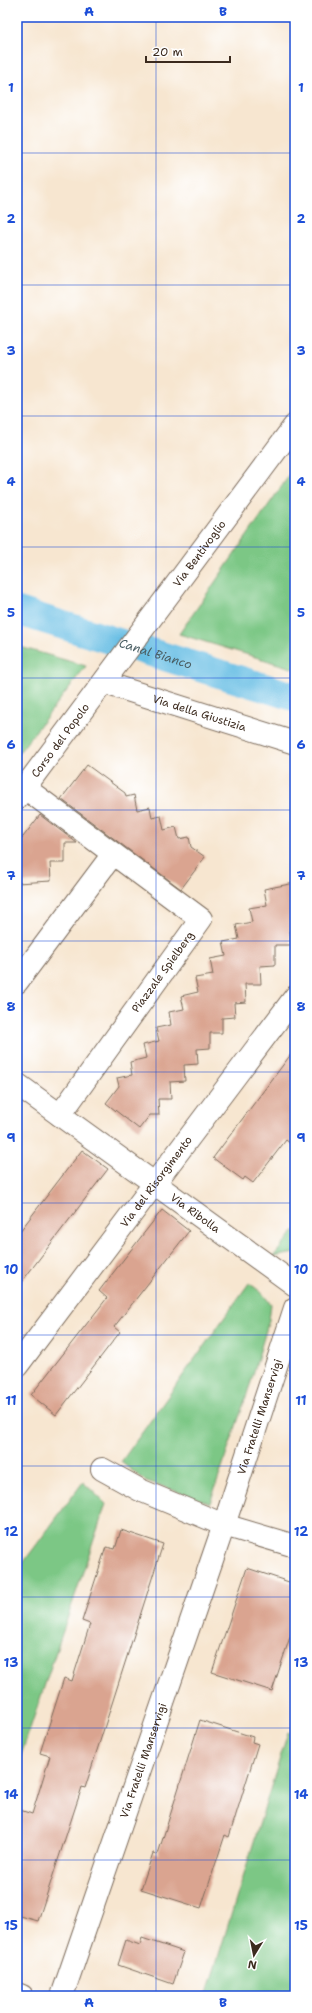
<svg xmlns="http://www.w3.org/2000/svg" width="312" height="2013" font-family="'Shantell Sans',sans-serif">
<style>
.green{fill:#7cc785;stroke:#5c7852}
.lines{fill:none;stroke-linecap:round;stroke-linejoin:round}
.canal{stroke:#67bee4;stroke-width:29}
.building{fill:#daa490}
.minor-casing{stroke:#7d6c5c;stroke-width:24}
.tertiary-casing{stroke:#7d6c5c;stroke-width:24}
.minor{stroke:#fff;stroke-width:22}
.tertiary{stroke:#fff;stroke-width:22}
.grid{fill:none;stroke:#1d4ed8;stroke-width:1;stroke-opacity:0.55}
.labels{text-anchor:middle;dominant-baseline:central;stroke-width:3;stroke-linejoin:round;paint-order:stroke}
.street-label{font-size:11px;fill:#3b2a1e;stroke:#fff}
.water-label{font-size:12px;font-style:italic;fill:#4a5e63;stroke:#fff}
.neatline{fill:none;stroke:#1d4ed8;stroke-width:1.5}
.grid-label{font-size:13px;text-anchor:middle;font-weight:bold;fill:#1d4ed8}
</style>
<rect width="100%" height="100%" fill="#fff"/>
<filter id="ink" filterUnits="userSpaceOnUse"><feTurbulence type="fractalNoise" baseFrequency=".025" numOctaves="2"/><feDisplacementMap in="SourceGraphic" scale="8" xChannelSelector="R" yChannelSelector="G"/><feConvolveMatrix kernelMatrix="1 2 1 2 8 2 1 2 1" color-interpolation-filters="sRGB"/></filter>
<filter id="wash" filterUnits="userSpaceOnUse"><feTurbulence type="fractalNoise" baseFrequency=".012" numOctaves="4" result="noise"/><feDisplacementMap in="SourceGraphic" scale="16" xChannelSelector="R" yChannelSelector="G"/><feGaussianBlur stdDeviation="0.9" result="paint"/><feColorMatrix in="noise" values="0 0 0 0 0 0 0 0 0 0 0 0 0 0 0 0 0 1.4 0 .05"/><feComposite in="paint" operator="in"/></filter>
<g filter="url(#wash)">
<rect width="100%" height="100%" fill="#f7e6d0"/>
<!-- green -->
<g class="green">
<polygon points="295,467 295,669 179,634"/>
<polygon points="17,646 86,666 17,755"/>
<polygon points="295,1230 295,1253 273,1257"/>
<polygon points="249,1283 261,1292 271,1304 269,1320 250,1385 210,1503 144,1480 121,1462"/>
<polygon points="83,1482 106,1504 17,1767 17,1571"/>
<polygon points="288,1732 295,1735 295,1996 206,1996"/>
</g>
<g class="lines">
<!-- canal -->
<path class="canal" id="s1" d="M17,611L295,697"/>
</g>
<g id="blocks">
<!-- building -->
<g class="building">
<polygon points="87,765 125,793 126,797 134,795 137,810 150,807 152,818 161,816 164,830 176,827 179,839 189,837 191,847 205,857 181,889 61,799"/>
<polygon points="40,815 77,843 65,843 65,863 50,863 51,881 17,883 17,839 23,837"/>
<polygon points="295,883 295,930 290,930 291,945 275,945 275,965 260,966 261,984 245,984 246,1002 234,1003 235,1017 222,1018 222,1033 210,1033 210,1048 197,1049 198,1064 184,1065 185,1081 170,1082 171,1099 158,1099 159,1115 150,1115 139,1129 106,1103 119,1086 117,1078 132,1075 130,1062 146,1058 143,1045 159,1041 156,1028 171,1025 169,1012 184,1009 181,996 198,992 195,978 213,975 210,959 226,956 223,942 239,939 236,925 252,922 249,908 267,905 264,889"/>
<polygon points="295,1049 295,1147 286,1140 253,1183 245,1177 243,1180 213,1158"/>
<polygon points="82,1150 108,1169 17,1288 17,1235"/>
<polygon points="162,1210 189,1231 114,1327 120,1332 56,1415 31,1395 107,1298 99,1291"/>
<polygon points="121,1530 163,1544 85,1788 82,1787 38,1921 17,1915 17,1809 32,1814 50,1756 40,1753 64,1678 72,1681 90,1624 82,1621 106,1547 115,1549"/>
<polygon points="247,1568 295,1584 295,1622 272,1691 212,1672"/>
<polygon points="200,1720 253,1737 252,1742 258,1744 229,1837 225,1835 201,1908 141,1889 153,1853 158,1854"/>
<polygon points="142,1938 184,1952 173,1984 118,1965 126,1940 140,1945"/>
</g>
</g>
</g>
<g filter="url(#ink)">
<use href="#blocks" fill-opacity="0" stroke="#7d6c5c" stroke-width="1"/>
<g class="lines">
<!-- minor casing -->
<g class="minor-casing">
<g id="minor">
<path id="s2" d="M105,683L295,743"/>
<polyline points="25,788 201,919 60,1115"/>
<polyline points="17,982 113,854"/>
<path id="s3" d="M17,1084L295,1285"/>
<path id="s4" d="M17,1366L295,997"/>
<polyline points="102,1469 140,1490 224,1525 295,1546"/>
<polyline points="17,1994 22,1996"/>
<path id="s5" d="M62,1996L224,1525L295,1308"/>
</g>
</g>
<!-- tertiary casing -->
<g class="tertiary-casing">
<g id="tertiary">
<path id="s6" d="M17,798L295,425"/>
</g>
</g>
<!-- minor -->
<use href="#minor" class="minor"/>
<!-- tertiary -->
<use href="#tertiary" class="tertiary"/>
</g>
</g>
<!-- grid -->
<path class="grid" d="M156,17V1996M17,153H295M17,285H295M17,416H295M17,547H295M17,678H295M17,810H295M17,941H295M17,1072H295M17,1203H295M17,1335H295M17,1466H295M17,1597H295M17,1728H295M17,1860H295"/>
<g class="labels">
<!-- street labels -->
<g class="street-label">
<text stroke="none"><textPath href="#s6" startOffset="305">Via Bentivoglio</textPath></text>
<text stroke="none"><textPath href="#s2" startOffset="99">Via della Giustizia</textPath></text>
<text stroke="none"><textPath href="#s6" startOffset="72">Corso del Popolo</textPath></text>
<text transform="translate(163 972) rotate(-54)">Piazzale Spielberg</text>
<text stroke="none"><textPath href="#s4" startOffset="231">Via del Risorgimento</textPath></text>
<text stroke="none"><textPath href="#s3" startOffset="220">Via Ribolla</textPath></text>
<text stroke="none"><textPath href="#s5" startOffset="612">Via Fratelli Manservigi</textPath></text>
<text stroke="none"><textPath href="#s5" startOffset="249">Via Fratelli Manservigi</textPath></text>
</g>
<!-- water labels -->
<g class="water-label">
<text stroke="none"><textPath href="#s1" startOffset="145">Canal Bianco</textPath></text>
</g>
</g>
<!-- margin -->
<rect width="312" height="2013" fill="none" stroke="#fff" stroke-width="44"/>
<!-- north arrow -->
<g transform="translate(254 1955) rotate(190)" stroke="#ffffff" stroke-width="3" paint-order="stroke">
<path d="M0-3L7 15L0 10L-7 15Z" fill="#3b2a1e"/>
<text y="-6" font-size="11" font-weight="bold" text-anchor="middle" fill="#3b2a1e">N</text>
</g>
<!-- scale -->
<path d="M146 56v6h84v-6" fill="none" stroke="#3b2a1e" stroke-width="2"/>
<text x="152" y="56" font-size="12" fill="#3b2a1e" stroke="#ffffff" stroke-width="3" paint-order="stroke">20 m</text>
<rect x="22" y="22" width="268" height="1969" class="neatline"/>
<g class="grid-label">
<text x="89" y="16">A</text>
<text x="223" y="16">B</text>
<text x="11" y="92">1</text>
<text x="301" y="92">1</text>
<text x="11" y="223">2</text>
<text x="301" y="223">2</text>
<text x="11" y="355">3</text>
<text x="301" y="355">3</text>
<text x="11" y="486">4</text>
<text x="301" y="486">4</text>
<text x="11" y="617">5</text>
<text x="301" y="617">5</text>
<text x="11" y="749">6</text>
<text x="301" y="749">6</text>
<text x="11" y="880">7</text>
<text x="301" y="880">7</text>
<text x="11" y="1011">8</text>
<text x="301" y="1011">8</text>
<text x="11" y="1142">9</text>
<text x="301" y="1142">9</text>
<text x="11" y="1274">10</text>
<text x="301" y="1274">10</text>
<text x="11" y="1405">11</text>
<text x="301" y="1405">11</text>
<text x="11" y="1536">12</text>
<text x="301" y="1536">12</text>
<text x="11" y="1667">13</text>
<text x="301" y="1667">13</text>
<text x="11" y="1799">14</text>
<text x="301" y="1799">14</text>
<text x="11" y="1930">15</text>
<text x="301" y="1930">15</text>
<text x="89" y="2007">A</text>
<text x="223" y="2007">B</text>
</g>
</svg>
